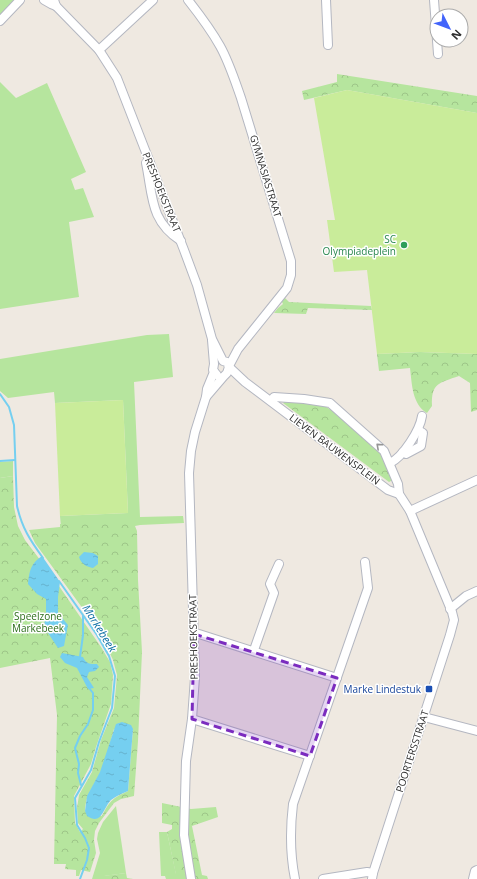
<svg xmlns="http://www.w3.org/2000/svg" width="477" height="879" font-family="'Open Sans',sans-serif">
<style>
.grass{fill:#b6e59e}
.forest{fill:url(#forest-crowns);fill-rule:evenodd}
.pitch{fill:#c9ec9a}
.water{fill:url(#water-ripples)}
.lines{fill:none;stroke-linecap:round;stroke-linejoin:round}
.stream{stroke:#75cff0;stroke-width:2}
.street-casing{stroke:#b4b7c1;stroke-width:10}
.street{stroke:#fff;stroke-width:8}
.oneway{stroke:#969696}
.marked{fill:#7b2cbf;fill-opacity:0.2;stroke:#7b2cbf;stroke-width:3;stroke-dasharray:8 5;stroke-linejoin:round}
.leisure-dot{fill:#2e9e5b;stroke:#fff;stroke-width:1.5}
.transit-dot{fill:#1a4fb4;stroke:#fff;stroke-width:1.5}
.labels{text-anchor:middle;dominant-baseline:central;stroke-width:3;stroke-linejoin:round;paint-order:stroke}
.street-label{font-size:10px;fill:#2e2e2e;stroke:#fff}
.leisure-label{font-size:10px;fill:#27864d;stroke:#fff;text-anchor:end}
.park-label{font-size:10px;fill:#2c6e1b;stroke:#fff}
.transit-label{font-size:10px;fill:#164399;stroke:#fff;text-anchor:end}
.water-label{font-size:11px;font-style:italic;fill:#0d6fa3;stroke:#fff}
</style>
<defs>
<pattern id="forest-crowns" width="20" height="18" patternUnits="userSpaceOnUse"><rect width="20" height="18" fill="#b6e59e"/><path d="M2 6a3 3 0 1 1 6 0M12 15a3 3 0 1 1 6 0" fill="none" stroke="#9dc588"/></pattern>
<pattern id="water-ripples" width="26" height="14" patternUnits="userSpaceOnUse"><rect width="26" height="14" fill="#75cff0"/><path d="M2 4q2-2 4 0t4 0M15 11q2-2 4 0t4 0" fill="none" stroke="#66b2ce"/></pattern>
</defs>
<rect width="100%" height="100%" fill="#efe9e1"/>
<!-- grass -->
<g class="grass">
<polygon points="0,0 14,0 0,15"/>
<polygon points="0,82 16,98 47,83 86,172 71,179 75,190 83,188 94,217 69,222 79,297 0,309"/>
<polygon points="169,334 173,377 134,382 140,517 183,516 184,523 140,525 130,527 61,527 60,516 128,513 123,400 55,403 54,392 8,398 0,391 0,359 147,335"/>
<polygon points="13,461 13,476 0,478 0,462"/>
<polygon points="116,806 126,873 104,876 104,879 92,879 100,853 97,839 98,833 103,822"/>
<polygon points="159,832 167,832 176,874 186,874 187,879 166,879 165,876 161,876"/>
</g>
<!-- forest -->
<g class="forest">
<polygon points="337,74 477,96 477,113 347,90 304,100 302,91 337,82"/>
<polygon points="283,298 285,298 289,302 371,306 372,310 308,308 306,314 274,313 278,308 283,304 281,300"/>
<path d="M420,352L477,354V410L471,412L470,383L459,376C439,383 431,383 432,406L427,413C412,404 412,384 410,368L379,371L377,354Z"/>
<polygon points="287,400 323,405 339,415 382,452 393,480 389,482 283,403"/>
<path d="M13,476L14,507L18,526L25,540L50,573L101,647L110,662L113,675L111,704L96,747L91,764L74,796L75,823L80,832L83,829L78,823L77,808L79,795L92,772L101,740L114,708L117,675L113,660L106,645L86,613L35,543L29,530L60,527V524L131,522L135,526L137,531L138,580L142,652L138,741L134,796L121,799L114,803L99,823L95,831L94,840L96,853L90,872L81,870L79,876H76V870L65,869L66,864H54L57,715L50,658L0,668V478ZM114,729H133L128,791C113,798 110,800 102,816L85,811C86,792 94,787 101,771C107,757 110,743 114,729Z"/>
<polygon points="162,803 191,809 216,807 218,817 192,826 202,875 207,876 208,879 193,879 192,873 176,875 167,832 172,829 172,825 162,823"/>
<polygon points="126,873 127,878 133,879 104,879 103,876"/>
</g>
<!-- pitch -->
<g class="pitch">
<polygon points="347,90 477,113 477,354 420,352 377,354 367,270 334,272 327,220 335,220 314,98"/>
<polygon points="123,400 128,513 60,516 55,403"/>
</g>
<!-- water -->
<g class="water">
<path d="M84,552L93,553L98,556V564L93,568C87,567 81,564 79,557Z"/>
<path d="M42,556L60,582L58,597V613L68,625L64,646L58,648L44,627L46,612V599L37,594L28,584C29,571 31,563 42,556Z"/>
<path d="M62,653L83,657C86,664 90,664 97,664L99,667L95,671L89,672L87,677L94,688L88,689L77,668L65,663L60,657Z"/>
<path d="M122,722L131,725L133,729L128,791C123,793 116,796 111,800C103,808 102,826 87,816L85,811L87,796L100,772L116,724Z"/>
</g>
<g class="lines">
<!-- stream -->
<g class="stream">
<path d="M0,394L9,407L14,425L17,506C22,528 30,540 43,558"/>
<polyline points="0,461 15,460"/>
<polyline points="59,581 97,635 109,656 115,676 112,708 99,742 91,770 75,798 77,825 85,838 89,848 87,860 80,879"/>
<polyline points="80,657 83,635 83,616"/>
<polyline points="81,785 78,773 79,764 75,748 80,736 88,724 93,710 93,693 89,688"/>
</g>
<!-- street casing -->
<g class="street-casing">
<g id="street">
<polyline points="44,0 51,4 56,6"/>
<polyline points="54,0 56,6 99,50 117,78 184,250 197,285 212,339 223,361 227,362 229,367 227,373 224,376 206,397"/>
<path d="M188,0C199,14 211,30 220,46C229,62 235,81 241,98L291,261V275L287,288L238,349L229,366"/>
<polyline points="326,0 328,45"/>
<polyline points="434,0 438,54"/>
<polyline points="0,21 20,0"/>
<polyline points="99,50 153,0"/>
<path d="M146,163C153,197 150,221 181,241"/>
<polyline points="212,340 214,364 213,370 217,375"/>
<polyline points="229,367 245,382 388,490 399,494"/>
<polyline points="271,401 274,397 304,399 330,403 384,451 398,484 399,494 410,511 452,612 454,620 450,635 373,873 372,879"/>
<polyline points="403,452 406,454 421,446 423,433 418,430"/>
<path d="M390,463C403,457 420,430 422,416"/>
<polyline points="410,511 477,480"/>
<polyline points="450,609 466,596 477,591"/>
<polyline points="194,634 199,634 337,678"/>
<polyline points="254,650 274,593 270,584 279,564"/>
<polyline points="424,717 477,731"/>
<polyline points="192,719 310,756"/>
<polyline points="191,879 184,835 186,761 192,719 195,677 189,473 191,451 195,432 206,397 207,389 214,372"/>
<path d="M295,879C290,854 290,829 293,804L368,588L365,562"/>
<polyline points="323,879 367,872 373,873"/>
<polyline points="473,879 475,871 477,870"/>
</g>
</g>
<!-- street -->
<use href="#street" class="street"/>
</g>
<!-- one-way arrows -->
<defs><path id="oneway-chevron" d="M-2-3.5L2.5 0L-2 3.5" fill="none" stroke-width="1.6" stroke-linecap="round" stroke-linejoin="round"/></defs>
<use class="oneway" href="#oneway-chevron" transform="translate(379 446) rotate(-138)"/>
<!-- marked area -->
<path class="marked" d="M194,634L337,678L310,756L192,719Z"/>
<!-- markers -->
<circle class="leisure-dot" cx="404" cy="245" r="4"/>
<rect class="transit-dot" x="425" y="685" width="8" height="8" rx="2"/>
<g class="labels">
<!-- street labels -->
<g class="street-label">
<text transform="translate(266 176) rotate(73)">GYMNASIASTRAAT</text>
<text transform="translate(162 192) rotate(68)">PRESHOEKSTRAAT</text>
<text transform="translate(335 449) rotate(37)">LIEVEN BAUWENSPLEIN</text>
<text transform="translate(193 637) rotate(-91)">PRESHOEKSTRAAT</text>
<text transform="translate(412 751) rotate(-72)">POORTERSSTRAAT</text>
</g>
<!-- leisure labels -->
<g class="leisure-label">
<text x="396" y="239">SC<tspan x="396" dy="12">Olympiadeplein</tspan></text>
</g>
<!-- park labels -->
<g class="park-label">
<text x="38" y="616">Speelzone<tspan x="38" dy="12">Markebeek</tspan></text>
</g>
<!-- transit labels -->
<g class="transit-label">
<text x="421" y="689">Marke Lindestuk</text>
</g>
<!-- water labels -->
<g class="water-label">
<text transform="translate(100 628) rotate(58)">Markebeek</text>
</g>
</g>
<!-- north arrow -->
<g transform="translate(449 28) rotate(132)"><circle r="19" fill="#ffffff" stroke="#ababab"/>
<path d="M0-3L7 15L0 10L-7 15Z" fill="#4264fb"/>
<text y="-6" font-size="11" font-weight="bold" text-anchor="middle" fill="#2e2e2e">N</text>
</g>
</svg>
